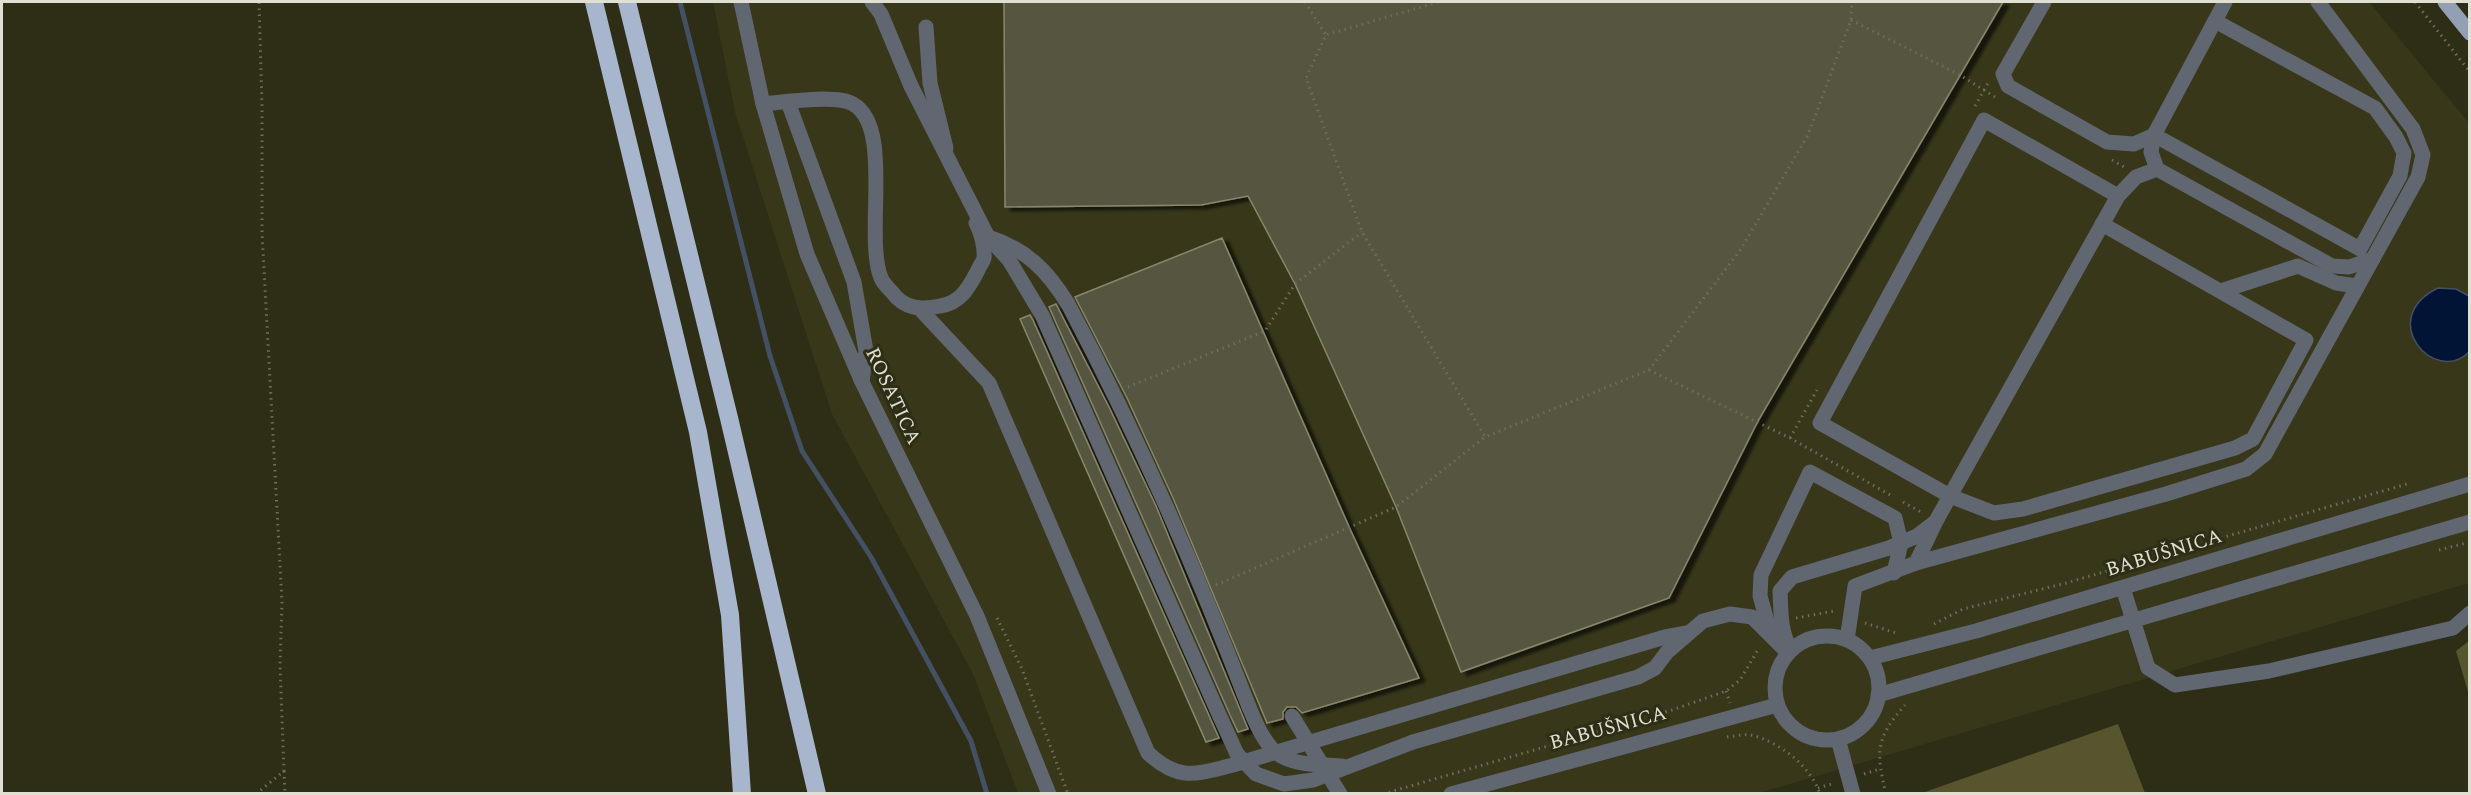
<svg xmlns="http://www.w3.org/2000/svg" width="2471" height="795" font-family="Spectral,serif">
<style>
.built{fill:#38371a}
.green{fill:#56552e}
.water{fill:#011436;stroke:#445165;stroke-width:1.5}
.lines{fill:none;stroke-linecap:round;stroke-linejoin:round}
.stream{stroke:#445165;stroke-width:5}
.building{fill:#57573f;stroke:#87876d;stroke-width:1.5;filter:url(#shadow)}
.path{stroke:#6e6e5a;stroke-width:3;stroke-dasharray:1.5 4.5;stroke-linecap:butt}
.minor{stroke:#606770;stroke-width:15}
.major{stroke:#93a0b3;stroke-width:15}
.highway{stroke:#a7b6cd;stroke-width:18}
.minor-bridge{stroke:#606770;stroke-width:15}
.labels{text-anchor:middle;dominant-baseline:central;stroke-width:6;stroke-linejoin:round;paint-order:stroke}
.street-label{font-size:20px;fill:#e0e0d2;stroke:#2e2e17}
</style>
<defs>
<filter id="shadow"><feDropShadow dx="6" dy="3.5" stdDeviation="1.5" flood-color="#0009"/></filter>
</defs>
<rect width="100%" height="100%" fill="#2e2e17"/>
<!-- built -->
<polygon class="built" points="713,2 2369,2 2469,123 2469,583 1759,793 1018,793 973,674 832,414 735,112"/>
<!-- green -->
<g class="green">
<polygon points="2469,641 2469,695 2456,651"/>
<polygon points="2118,724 2145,793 1922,793"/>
</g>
<!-- water -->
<path class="water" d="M2438,288L2456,289L2469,296V352C2435,386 2375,319 2438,288Z"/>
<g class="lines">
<!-- stream -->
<polyline class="stream" points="680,2 770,356 802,451 871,557 971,741 987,794"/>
</g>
<!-- building -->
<g class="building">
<polygon points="1004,2 2003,2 1758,421 1669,598 1461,672 1396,507 1295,284 1248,196 1201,205 1005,207"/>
<polygon points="1222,238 1350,529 1419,678 1302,713 1296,707 1287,707 1283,712 1283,719 1267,723 1173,498 1127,398 1075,297"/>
<polygon points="1056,304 1109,407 1156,506 1248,729 1238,732 1230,715 1049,307"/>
<polygon points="1030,315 1033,320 1219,738 1206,742 1020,319"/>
</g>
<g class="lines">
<!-- path -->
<g class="path">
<polyline points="1305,2 1326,35"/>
<polyline points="1438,2 1326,35 1306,78 1362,232 1485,437 1649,370 1741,249 1808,135 1851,20 1852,2"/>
<polyline points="2415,2 2470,72"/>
<polyline points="1851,20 1960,75 1995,97"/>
<polyline points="1975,106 1988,83"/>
<polyline points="2112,160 2124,167"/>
<polyline points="1649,370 1790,438 1892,496"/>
<polyline points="1128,387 1265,331 1295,284 1362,232"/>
<polyline points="1790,438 1817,390"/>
<polyline points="1903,502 1921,512"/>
<polyline points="2439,550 2470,542"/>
<polyline points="1216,585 1396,507 1485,437"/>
<polyline points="997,618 1022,669 1068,794"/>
<polyline points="1796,618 1834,611"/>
<polyline points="1865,623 1896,633"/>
<polyline points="1934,624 1963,609 2066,583 2407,484"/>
<polyline points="1726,691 1730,703"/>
<path d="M1727,737C1736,736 1746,733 1755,736C1782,744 1811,767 1820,794"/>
<polyline points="284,771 285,794"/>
<polyline points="1864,774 1880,769"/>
<polyline points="1818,788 1835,783"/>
<polyline points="256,794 284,771 280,665 282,602 262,232 262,106 259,2"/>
<polyline points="1383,794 1672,710 1726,691 1740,680 1759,648"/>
<path d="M1886,794C1876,752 1875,739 1905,705"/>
</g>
<!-- minor -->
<g class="minor">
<polyline points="741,2 763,104 807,254 862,382 977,616 1049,794"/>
<polyline points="872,2 881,14 911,86"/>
<polyline points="2044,2 2003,74 2008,86 2107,142 2134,144 2154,135 2360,249 2400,176 2404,153 2396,137 2375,108 2215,21"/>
<polyline points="2225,2 2154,135 2151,152 2157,169 2332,266 2349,267 2373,259"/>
<polyline points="926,27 930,83 946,148"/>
<polyline points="788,102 854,282 866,351 862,382"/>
<path d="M763,104C783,102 837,94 853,104C894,127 864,235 881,278C883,283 888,288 892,292C904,309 921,310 940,306C961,303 969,287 978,270C979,267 983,262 984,258C985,248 981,232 976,223"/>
<polyline points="2102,224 2306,340 2253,439 2235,448 2023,509 1994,513 1950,496 1820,423 1984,120 2118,196"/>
<polyline points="988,237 1009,260 1042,315 1221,719"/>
<polyline points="2221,291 2298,266 2336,283 2357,286"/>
<path d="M1068,304C1137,434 1196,569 1249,707"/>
<path d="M919,308L989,383L1148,753C1179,782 1196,774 1233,765L1665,637L1687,633"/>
<polyline points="1916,563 1936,521 2118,196 2136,177 2157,169"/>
<polyline points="2123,588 2148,668 2175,685 2269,671 2453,628 2470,613"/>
<polyline points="1771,635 1760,596 1761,575 1810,472 1895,518 1901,543 1894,573"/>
<circle cx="1827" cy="688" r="52"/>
<polyline points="1847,640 1855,586 1916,563 2166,494 2246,469 2265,454 2418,177 2423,155 2413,129 2318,2"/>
<path d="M1791,650C1780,632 1781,611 1780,591L1792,577L1889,548L1917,536L1934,523"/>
<polyline points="1870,658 1976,631 2470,484"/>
<polyline points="1878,695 2470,522"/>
<polyline points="1292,716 1340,794"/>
<polyline points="1838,739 1853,794"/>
<polyline points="1413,742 1638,677 1655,668 1667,652 1703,621 1730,614 1752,617 1788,653"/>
<polyline points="1451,794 1777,705"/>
</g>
<!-- major -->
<polyline class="major" points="2445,2 2470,33"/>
<!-- highway -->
<g class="highway">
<polyline points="594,2 698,432 730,615 742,794"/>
<polyline points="627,2 729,418 817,794"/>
</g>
<!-- minor-bridge -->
<g class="minor-bridge">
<path d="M911,86L988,237C1026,249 1047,270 1068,304"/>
<path d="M1249,707C1272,764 1284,763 1342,766"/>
<polyline points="1221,719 1237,754 1256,774 1284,784 1313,780 1413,742"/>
</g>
</g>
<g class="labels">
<!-- street labels -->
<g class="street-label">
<text transform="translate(893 396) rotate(65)">ROSATICA</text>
<text transform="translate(2164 553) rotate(-17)">BABUŠNICA</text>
<text transform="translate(1608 728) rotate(-15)">BABUŠNICA</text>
</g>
</g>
<!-- border -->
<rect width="2471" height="795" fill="none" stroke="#e0e0d2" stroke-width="6"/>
</svg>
